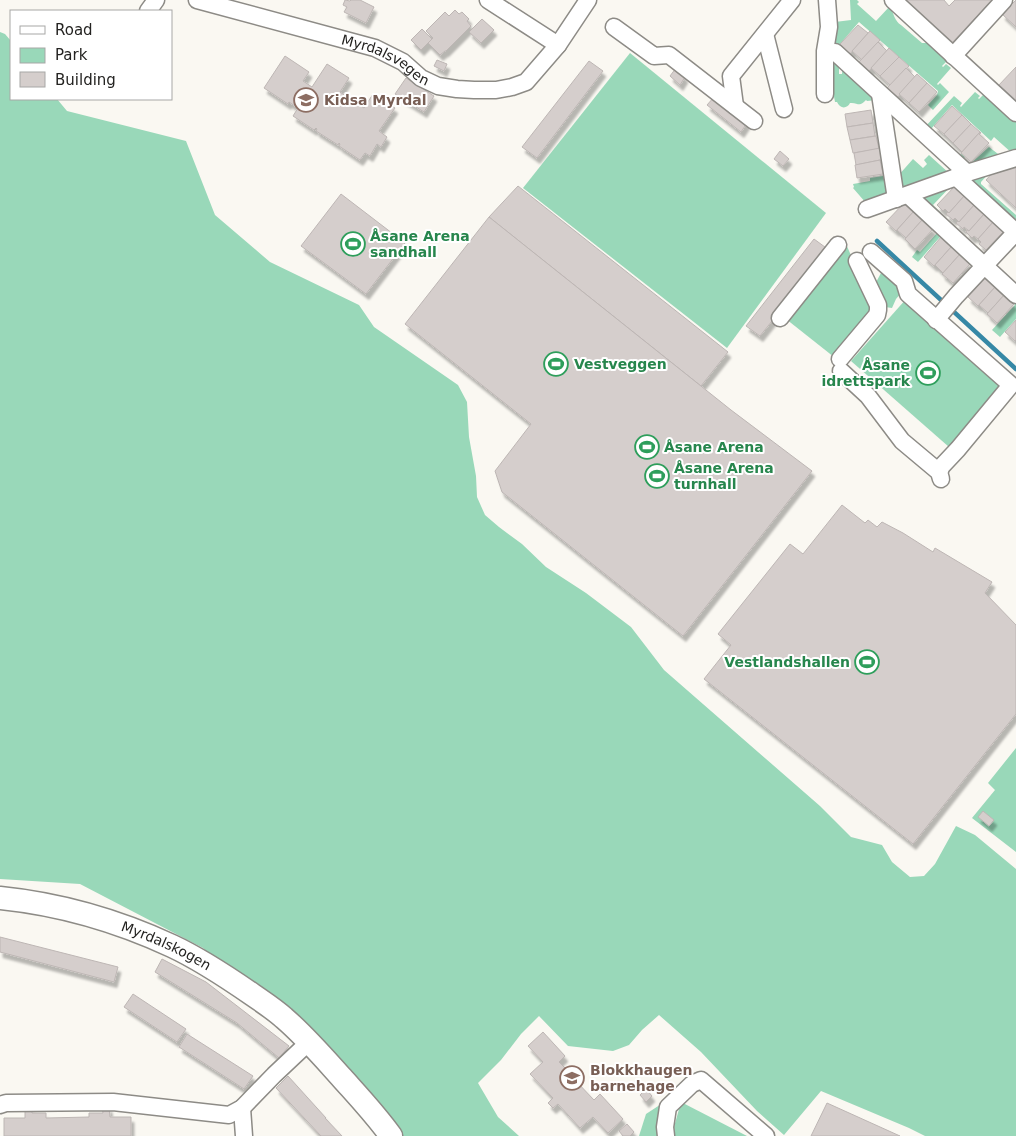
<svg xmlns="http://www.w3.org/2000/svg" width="1016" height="1136" font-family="'DejaVu Sans',sans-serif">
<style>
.green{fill:#99d8b9}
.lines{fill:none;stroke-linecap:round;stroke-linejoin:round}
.stream{stroke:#3688a6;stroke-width:4.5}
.building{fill:#d5cecc;stroke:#bdb6b4;filter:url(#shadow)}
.street-casing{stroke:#8d8b86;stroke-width:19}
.secondary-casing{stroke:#8d8b86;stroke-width:25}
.street{stroke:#fff;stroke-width:16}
.secondary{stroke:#fff;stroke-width:22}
.labels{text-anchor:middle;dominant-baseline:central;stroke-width:4;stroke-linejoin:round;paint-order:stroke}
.street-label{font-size:14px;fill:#242321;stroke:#fff}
.education-label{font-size:14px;font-weight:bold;fill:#785e54;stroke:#fff;text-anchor:start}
.leisure-label{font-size:14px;font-weight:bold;fill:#27864d;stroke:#fff;text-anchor:start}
</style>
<defs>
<filter id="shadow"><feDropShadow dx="3" dy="5.5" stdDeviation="1" flood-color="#0004"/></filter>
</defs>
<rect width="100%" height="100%" fill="#faf8f2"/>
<!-- green -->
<g class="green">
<path d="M850,0H857L859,2L857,4L876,21L890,6C893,12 895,22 901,25L922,43H933L950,58L942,66L943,67L946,64L951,68L937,84L938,85L940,83L949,92L933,110L928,105L937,95L938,91L859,22L835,50H832L835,22L851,20Z"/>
<polygon points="0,32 5,34 11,41 11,99 57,99 67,111 186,141 215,215 270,262 359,305 374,327 458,385 467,402 469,437 476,476 477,497 485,515 499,527 522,544 546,567 586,593 631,627 664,670 820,806 851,837 882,845 892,862 910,877 924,876 935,864 956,826 975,835 1016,869 1016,1136 925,1136 909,1128 821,1091 784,1135 757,1111 701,1052 659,1015 642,1030 629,1045 613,1051 568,1046 539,1016 521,1034 501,1060 478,1083 498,1117 519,1136 388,1136 298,1037 203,948 80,884 0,879"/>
<polygon points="630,53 826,213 727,348 523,188"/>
<path d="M832,55L839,62V74H842L843,64L877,100L867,101L866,100C859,108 858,102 850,103C847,109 840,109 837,102H835L833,91Z"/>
<polygon points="975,92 980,96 978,98 979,99 986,92 1016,119 1016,152 1013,154 994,137 991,141 952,105 931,129 960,155 961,154 965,157 962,160 968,166 989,147 1002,157 967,169 923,129 954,96 962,103 960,106 961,107"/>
<polygon points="929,155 950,174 899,192 897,177 913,159 923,168 927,164 924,160"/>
<polygon points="884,171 892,195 866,203 853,188 854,187 853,184 870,181 870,178 883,176"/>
<polygon points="990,172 981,182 981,184 1016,215 1016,226 965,179"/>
<polygon points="954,183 933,205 941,213 937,218 914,197"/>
<polygon points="931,222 946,236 943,240 940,237 918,262 912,257 917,250 920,252 937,233 929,226"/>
<polygon points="846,244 874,308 834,357 786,319 841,247"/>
<polygon points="881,273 887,276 902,292 896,299 892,308 885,307 874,286"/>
<polygon points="907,298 1005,384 949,447 851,361"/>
<polygon points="1016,300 1016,319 1000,337 992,330 1015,305 1013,302"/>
<polygon points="1016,748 1016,852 972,818 995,790 988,783"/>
<polygon points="672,1097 658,1136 639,1136 646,1114"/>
<polygon points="681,1102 747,1136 675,1136 674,1127"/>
</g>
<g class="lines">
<!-- stream -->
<polyline class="stream" points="877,241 1016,369"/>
</g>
<!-- building -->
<g class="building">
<polygon points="345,0 350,1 351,0 360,0 374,7 366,23 344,12 347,7 343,5"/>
<polygon points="902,0 944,0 949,6 955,0 992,0 950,45"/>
<polygon points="1016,0 1016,27 1002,14"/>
<polygon points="455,10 459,14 462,12 469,19 467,21 471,26 446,51 445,51 440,55 428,43 433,38 426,31 445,12 449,16"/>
<polygon points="482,19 494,30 481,43 469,32"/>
<polygon points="858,25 868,33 850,54 840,44"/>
<polygon points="422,29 432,39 421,50 411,40"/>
<polygon points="870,31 880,40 862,60 852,51"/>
<polygon points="878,42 887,51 869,71 859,62"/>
<polygon points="889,48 899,57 880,76 871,68"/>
<polygon points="285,56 309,72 303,81 312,87 327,64 349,78 340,92 364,108 373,94 395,108 379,131 387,137 381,147 377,144 370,156 365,153 360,160 339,146 340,144 339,143 338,145 316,131 317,129 316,128 314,130 293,116 298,108 289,102 288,104 264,88"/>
<polygon points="899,57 909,66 891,86 880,76"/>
<polygon points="437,60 447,64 444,71 434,66"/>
<polygon points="589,61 603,71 537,158 522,147"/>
<polygon points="1016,67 1016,103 998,86"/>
<polygon points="676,68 685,77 680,85 670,76"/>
<polygon points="906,68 915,77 898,97 887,88"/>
<polygon points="917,74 927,83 909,103 899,94"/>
<polygon points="406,78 434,96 424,112 395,94"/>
<polygon points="927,83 937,92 919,112 909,103"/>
<polygon points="714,97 747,123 741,132 707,105"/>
<polygon points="952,106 962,115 944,134 934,126"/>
<polygon points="871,110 873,123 847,127 845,114"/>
<polygon points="962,115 971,124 953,143 944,134"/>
<polygon points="873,123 875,136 850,140 847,127"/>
<polygon points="971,124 980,132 962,152 953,143"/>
<polygon points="980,132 981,133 979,134 989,143 971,162 961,153"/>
<polygon points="876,136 879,149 853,153 850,140"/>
<polygon points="880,148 882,161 880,160 856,165 854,153"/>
<polygon points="780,151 789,159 783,166 774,159"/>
<polygon points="880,160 883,174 857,178 855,165"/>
<polygon points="1012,164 1016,168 1016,208 986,180 995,170"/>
<polygon points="518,186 728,352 701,386 489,217"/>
<polygon points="955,186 965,195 949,213 945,209 943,211 937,205"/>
<polygon points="341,194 405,243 366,294 301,246"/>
<polygon points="965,195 975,204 959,222 955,218 953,220 946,214 948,212 949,213"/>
<polygon points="904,203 913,211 914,211 896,231 886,222"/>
<polygon points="975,204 985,213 969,231 964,227 963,229 956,223 958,221 959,222"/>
<polygon points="914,211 923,219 906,238 897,230"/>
<polygon points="985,213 994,221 978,239 974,236 972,238 966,232 967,230 969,231"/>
<polygon points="489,217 731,410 812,471 683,636 502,492 495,471 531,424 405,324"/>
<polygon points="923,219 923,221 933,229 915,249 905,239"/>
<polygon points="994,221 1004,231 986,250 979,244 981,242 978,239"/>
<polygon points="941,237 951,246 952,246 934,266 924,257"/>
<polygon points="814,239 829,250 760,336 746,326"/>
<polygon points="952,246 961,253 943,273 935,265"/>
<polygon points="961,253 961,255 970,264 953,283 942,274"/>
<polygon points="985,278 995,286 996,286 978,306 968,297"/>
<polygon points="996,286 1005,294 988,313 979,305"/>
<polygon points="1005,294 1005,296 1014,304 997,323 987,314"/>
<polygon points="1016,320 1016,340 1015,341 1005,332"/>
<polygon points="842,505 865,523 868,520 877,527 882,522 903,533 933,552 935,548 992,582 985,593 1016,625 1016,714 913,844 704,679 731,645 718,634 790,544 803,554"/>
<polygon points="983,811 994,820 989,826 978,817"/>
<polygon points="0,937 118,967 114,982 0,952"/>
<polygon points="162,959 206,982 289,1046 279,1058 237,1023 155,972"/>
<polygon points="133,994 186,1029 177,1042 124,1007"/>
<polygon points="543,1032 565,1056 559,1062 569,1072 572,1069 579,1076 575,1080 594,1100 600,1094 623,1119 608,1133 593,1117 580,1128 558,1104 553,1108 548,1103 553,1098 530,1074 543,1062 528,1046"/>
<polygon points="187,1034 253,1076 244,1089 179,1047"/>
<polygon points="288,1076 326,1118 325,1118 342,1136 321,1136 276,1088"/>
<polygon points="646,1089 652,1096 646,1102 640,1095"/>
<polygon points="827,1103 900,1136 811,1136"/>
<polygon points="102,1107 109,1107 110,1117 131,1117 131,1136 4,1136 4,1118 25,1118 25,1108 32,1108 32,1113 46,1113 46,1118 89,1117 89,1113 103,1113"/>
<polygon points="627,1124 634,1132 630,1136 623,1136 619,1131"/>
</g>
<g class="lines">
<!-- street casing -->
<g class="street-casing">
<g id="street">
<path id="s1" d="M197,0L375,48L403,62L421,78L438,86L457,89L474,90H496L512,87L526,82L558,45L588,0"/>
<polyline points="488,0 558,45"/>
<polyline points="893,0 1016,113"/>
<polyline points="148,11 156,0"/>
<polyline points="614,27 654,56 669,55 754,121"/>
<polyline points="765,34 784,109"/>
<polyline points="835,52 967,173 1016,158"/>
<polyline points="953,56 1004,0"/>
<polyline points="825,94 825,51 829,27 827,0"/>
<polyline points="880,94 896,199"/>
<polyline points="735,106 731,76 792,0"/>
<polyline points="908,195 1016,295"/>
<polyline points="867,209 965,174"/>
<polyline points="871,252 904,281 908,294 1011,385 958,449 942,466 939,472"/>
<polyline points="780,318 838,245"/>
<polyline points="936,320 956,296 1016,232 956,177"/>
<polyline points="840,359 877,315 878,310 878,305 857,261"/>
<polyline points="841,371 868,396 902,441 939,472 941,479"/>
<polyline points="0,1105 6,1103 113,1102 229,1115 242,1108 274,1075 309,1042"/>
<polyline points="242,1108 244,1136"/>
<polyline points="666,1136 665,1127 668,1107 692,1084 701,1080 766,1136"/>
</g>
</g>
<!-- secondary casing -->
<g class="secondary-casing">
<g id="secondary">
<path id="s2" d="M0,898C59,904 118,921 172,946C200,959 227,977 253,995C263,1002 274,1009 284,1018C305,1036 323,1057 342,1078C359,1097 376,1115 391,1136"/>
</g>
</g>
<!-- street -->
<use href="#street" class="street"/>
<!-- secondary -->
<use href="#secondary" class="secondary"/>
</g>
<!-- icons -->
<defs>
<g id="school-ring" transform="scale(1.25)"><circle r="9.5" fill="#fff" stroke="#8d6e63" stroke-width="1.5"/><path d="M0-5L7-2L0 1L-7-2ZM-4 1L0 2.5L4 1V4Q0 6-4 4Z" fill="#8d6e63"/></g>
<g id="stadium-ring" transform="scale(1.25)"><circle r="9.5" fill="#fff" stroke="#2e9e5b" stroke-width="1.5"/><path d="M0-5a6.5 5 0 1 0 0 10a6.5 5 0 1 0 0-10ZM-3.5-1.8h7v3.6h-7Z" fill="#2e9e5b"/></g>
</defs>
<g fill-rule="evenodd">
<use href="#school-ring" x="306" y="100"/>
<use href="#stadium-ring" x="353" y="244"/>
<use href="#stadium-ring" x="556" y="364"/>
<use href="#stadium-ring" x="928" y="373"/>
<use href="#stadium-ring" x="647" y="447"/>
<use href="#stadium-ring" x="657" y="476"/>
<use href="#stadium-ring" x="867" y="662"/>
<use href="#school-ring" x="572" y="1078"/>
</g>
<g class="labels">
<!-- street labels -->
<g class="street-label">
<text stroke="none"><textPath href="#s1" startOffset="199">Myrdalsvegen</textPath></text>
<text stroke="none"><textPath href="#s2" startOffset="174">Myrdalskogen</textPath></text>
</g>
<!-- education labels -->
<g class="education-label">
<text x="324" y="100">Kidsa Myrdal</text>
<text x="590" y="1070">Blokkhaugen<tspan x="590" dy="16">barnehage</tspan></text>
</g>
<!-- leisure labels -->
<g class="leisure-label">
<text x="370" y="236">Åsane Arena<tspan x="370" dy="16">sandhall</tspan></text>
<text x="574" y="364">Vestveggen</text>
<text x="910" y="365" text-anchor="end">Åsane<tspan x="910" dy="16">idrettspark</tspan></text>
<text x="664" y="447">Åsane Arena</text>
<text x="674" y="468">Åsane Arena<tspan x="674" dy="16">turnhall</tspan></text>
<text x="850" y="662" text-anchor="end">Vestlandshallen</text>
</g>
</g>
<!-- legend -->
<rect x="10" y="10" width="162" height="90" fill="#ffffff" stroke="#a7a7a6"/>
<rect x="20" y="26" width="25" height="8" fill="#ffffff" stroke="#a7a7a6"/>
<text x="55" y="35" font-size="15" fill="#242321">Road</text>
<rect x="20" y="48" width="25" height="15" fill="#99d8b9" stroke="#a7a7a6"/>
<text x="55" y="60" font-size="15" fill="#242321">Park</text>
<rect x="20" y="72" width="25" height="15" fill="#d5cecc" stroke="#a7a7a6"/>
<text x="55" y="85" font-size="15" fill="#242321">Building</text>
</svg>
